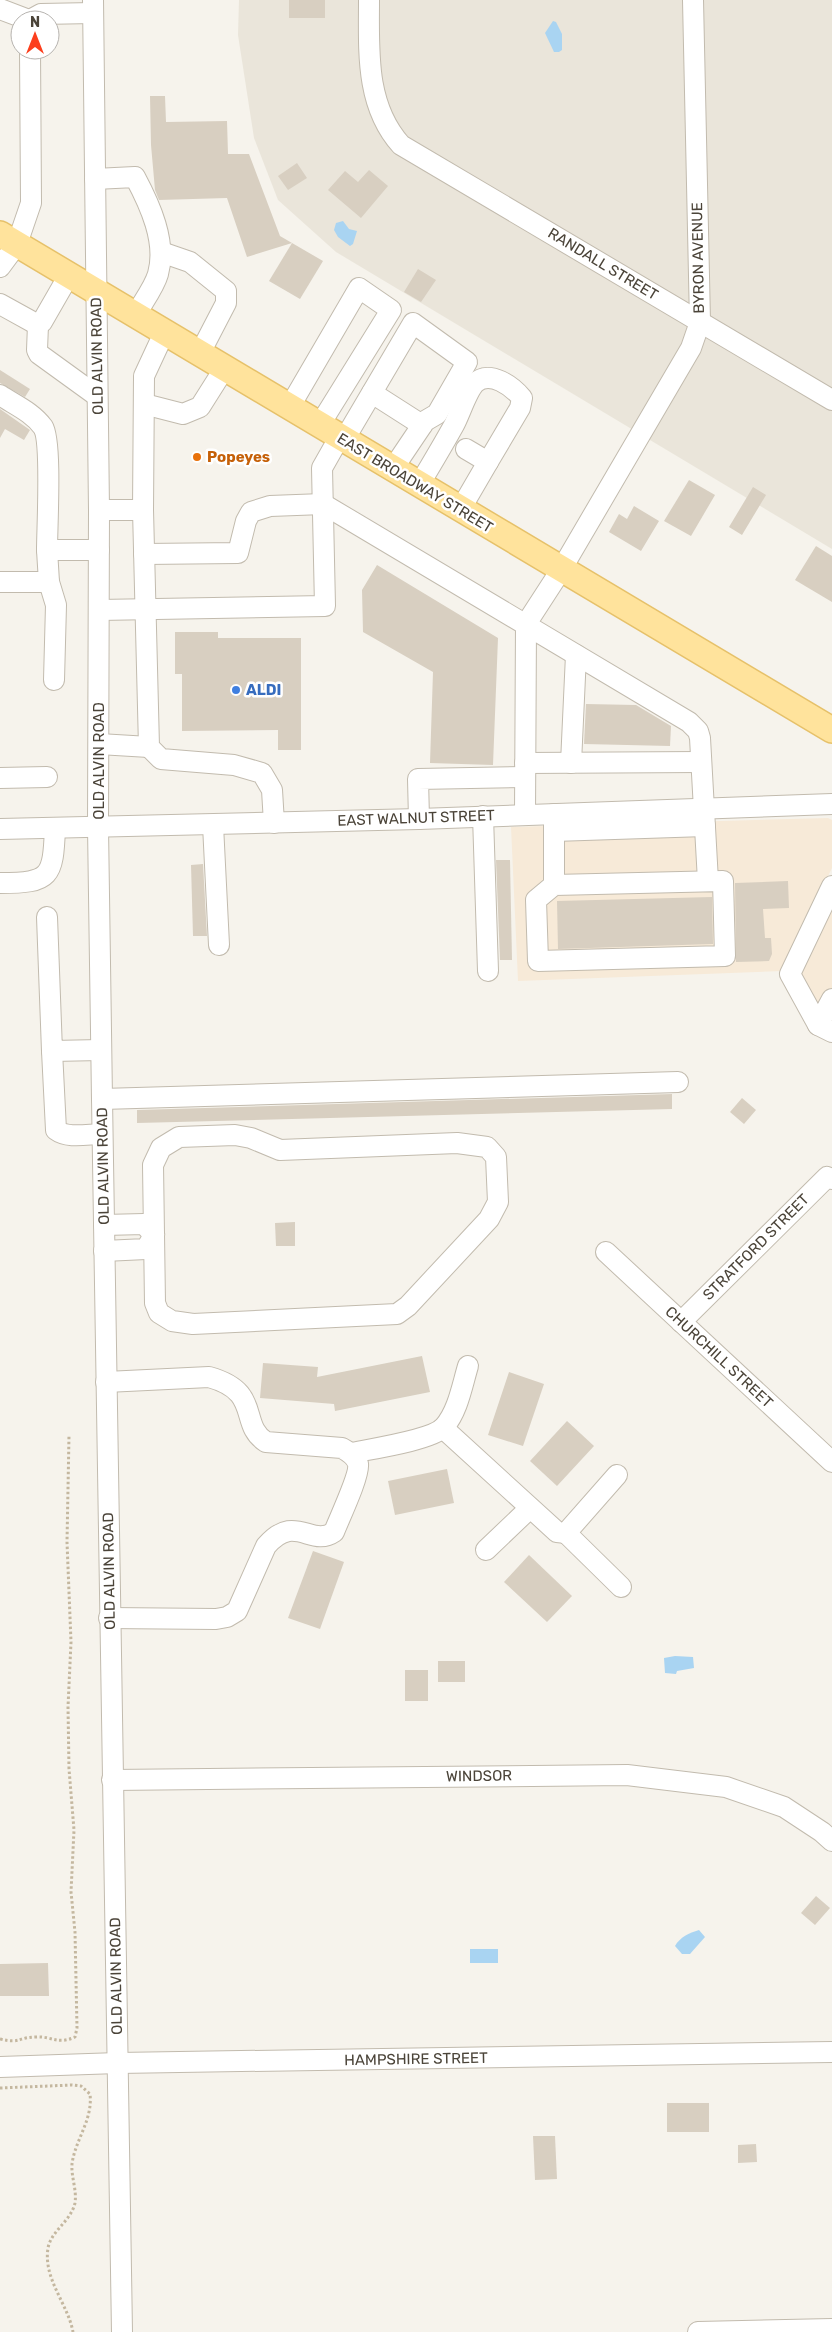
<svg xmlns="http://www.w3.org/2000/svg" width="832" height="2332" font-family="Rubik,sans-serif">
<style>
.residential{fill:#eae5da}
.commercial{fill:#f7ead8}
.water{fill:#a9d4f2}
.building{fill:#d8cfc1}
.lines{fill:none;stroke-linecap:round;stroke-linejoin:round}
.minor-casing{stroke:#c2bbae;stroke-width:22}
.major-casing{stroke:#e6c16a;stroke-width:28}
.path{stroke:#c4b79f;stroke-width:3;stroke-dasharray:2.5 2.5;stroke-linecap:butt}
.minor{stroke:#fff;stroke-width:20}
.major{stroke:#ffe39c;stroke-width:25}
.food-dot{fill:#e8710a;stroke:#fff;stroke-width:2}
.shop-dot{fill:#3f7fe0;stroke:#fff;stroke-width:2}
.labels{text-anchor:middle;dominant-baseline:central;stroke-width:5;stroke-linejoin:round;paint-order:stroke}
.street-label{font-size:15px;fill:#4b4439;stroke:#fff}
.food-label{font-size:15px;font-weight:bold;fill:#c56008;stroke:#fff;text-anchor:start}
.shop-label{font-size:15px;font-weight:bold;fill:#366cbe;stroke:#fff;text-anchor:start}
</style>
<rect width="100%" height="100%" fill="#f6f3ec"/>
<!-- residential -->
<polygon class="residential" points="239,0 832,0 832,549 336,252 278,200 254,138 238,35"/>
<!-- commercial -->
<g class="commercial">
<polygon points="828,818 832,820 832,868 782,971 518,981 511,827"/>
<polygon points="832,880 832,1042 782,981"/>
</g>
<!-- water -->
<g class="water">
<polygon points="553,21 556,22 562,34 562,50 559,52 554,52 545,33"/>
<polygon points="343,221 349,229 357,231 353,244 350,246 338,237 334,230 336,223"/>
<polygon points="675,1656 693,1657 694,1668 677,1671 676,1674 665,1673 664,1658"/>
<path d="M699,1930L705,1937L690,1954H682L675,1946C680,1937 689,1933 699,1930Z"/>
<rect x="470" y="1949" width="28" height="14"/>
</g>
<!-- building -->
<g class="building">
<rect x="289" y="0" width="36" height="18"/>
<polygon points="150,96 165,96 166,122 227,121 228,154 249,154 280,236 292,243 247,257 227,198 159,200 155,190 151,145"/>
<polygon points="297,163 307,178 288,190 278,176"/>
<polygon points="369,170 388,186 361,218 328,190 345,171 358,182"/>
<polygon points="292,243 323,261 300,299 269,281"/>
<polygon points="418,269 436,280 421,302 404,292"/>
<polygon points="0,370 30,389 25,397 0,383"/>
<polygon points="0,409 30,430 24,440 5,429 0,438"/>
<polygon points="689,480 715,495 691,536 664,521"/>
<polygon points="753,487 766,495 742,535 729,527"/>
<polygon points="634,506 659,521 641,551 609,532 619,514 627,519"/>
<polygon points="816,546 832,556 832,602 795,580"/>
<polygon points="377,565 498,638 493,765 430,763 433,672 363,632 362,590"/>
<polygon points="175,632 218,632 218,638 301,638 301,750 278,750 278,730 182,731 182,674 175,674"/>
<polygon points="586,704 636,705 671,726 670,746 584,744"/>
<polygon points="496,860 510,860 512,960 500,960"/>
<polygon points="203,864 207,936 193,936 191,865"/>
<polygon points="788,881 789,908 763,909 765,938 771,938 772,954 769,961 736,962 735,883"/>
<polygon points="712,897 713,944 558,949 557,901"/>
<polygon points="672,1094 672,1109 137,1123 137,1110"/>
<polygon points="742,1098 756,1110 744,1124 730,1112"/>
<polygon points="295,1222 295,1246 276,1246 275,1223"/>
<polygon points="422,1356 430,1392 335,1411 334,1404 260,1398 263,1363 318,1367 317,1377"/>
<polygon points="509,1372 544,1384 523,1446 488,1435"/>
<polygon points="567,1421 594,1446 557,1486 530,1461"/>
<polygon points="447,1469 454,1503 395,1515 388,1481"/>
<polygon points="313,1551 344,1562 320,1629 288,1618"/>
<polygon points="529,1555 572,1596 547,1622 504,1582"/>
<rect x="438" y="1661" width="27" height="21"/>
<rect x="405" y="1670" width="23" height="31"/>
<polygon points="816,1896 830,1908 815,1925 801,1913"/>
<polygon points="48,1963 49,1996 0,1996 0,1964"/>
<rect x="667" y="2103" width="42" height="29"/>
<polygon points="533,2136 555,2136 557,2179 535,2180"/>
<polygon points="756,2144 757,2162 738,2163 738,2145"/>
</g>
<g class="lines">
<!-- minor casing -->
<g class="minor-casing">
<g id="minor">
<polyline points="93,0 99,510 98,827 102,1099 122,2332"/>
<path d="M369,0C369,50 365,105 401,145L832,400"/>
<polyline points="0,9 29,20"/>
<polyline points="30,20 41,14 93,13"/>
<path d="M95,179L135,177C150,205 167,242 158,274C154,288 142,303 135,316"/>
<polyline points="161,252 190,262 226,291 226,303 199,355"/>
<polyline points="0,267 17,244 31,203 30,50"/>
<polyline points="0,304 38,325 42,322 69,275"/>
<polyline points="38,325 37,350 39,354 97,396"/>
<polyline points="164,333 144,376 143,510 149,747 161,759 234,765 262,773 272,790 274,823"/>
<polyline points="372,393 422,425"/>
<path d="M0,395C15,405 32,412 43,427C52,441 47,528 47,550H99"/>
<polyline points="144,404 183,414 200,407 224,369"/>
<polyline points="289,408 359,288 391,310 319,426"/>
<polyline points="344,440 413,323 467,362 437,414 425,421 392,470"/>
<path d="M419,485C431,465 443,445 454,425C460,414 467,391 475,383C490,369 513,387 522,398L520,408L488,462L466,449"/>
<polyline points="99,510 143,510"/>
<polyline points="460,510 488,462"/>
<polyline points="47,550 49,582 56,605 54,680"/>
<polyline points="144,554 238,553 246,521 251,512 270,506 323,504 689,722 698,731 700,738 708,881"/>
<polyline points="0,582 49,582"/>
<polyline points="99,610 325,606 322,468 339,438"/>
<polyline points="99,744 149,747"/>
<polyline points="525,763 701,762"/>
<polyline points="571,763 576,655"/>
<polyline points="0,778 47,777"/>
<polyline points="525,815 526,624 561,570 691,348 700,322 693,0"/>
<polyline points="483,816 488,971"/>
<polyline points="419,819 418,779 525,777"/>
<polyline points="213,825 219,945"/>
<polyline points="0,829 419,819 832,804"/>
<polyline points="554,831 705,826"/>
<path d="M0,883C51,883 53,877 55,828"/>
<polyline points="554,885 536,900 538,961 725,956 723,881 554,885 554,814"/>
<polyline points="832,886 790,974 818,1025 832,1032"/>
<polyline points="47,917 52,1051 101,1050"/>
<polyline points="818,1025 832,999"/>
<path d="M52,1051L56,1130C68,1139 88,1134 102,1134"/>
<polyline points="102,1099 678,1082"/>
<polygon points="235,1135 251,1138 280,1150 457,1143 487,1147 496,1157 498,1202 489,1219 408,1306 397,1314 193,1324 172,1321 159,1313 155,1303 153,1165 161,1148 179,1137"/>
<polyline points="104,1225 144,1224 154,1235 146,1249 104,1251"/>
<polyline points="606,1252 832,1462"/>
<polyline points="681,1322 827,1177 832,1179"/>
<path d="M106,1382L209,1377C263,1392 238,1424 266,1442L342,1448C349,1452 356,1456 358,1464C360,1475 339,1519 334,1532C311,1548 295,1512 266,1546L237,1611L227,1617L216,1619L109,1618"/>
<polyline points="443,1428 557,1532 566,1533 617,1475"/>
<path d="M351,1453C371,1449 432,1440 444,1427C458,1411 462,1386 468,1366"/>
<polyline points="566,1533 621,1587"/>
<polyline points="486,1550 530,1508"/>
<polyline points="112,1780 627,1775 726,1787 784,1807 822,1832 832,1841"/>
<polyline points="0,2067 118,2063 832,2052"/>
<polyline points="698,2332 832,2329"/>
</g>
</g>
<!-- major casing -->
<g class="major-casing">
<polyline id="major" points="0,234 832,730"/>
</g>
<!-- path -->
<g class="path">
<path d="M0,2039C20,2044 19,2037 36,2037C52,2036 57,2045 75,2037L77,2028L75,1932L71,1892L74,1830L69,1769L68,1707L71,1642L67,1542L69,1435"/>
<path d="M0,2088L72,2085L81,2086L90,2094C93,2120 75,2140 72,2164C71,2177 77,2190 75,2203C71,2221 51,2231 48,2248C43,2279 68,2304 73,2332"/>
</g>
<!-- minor -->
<use href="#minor" class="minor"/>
<!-- major -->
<use href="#major" class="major"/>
</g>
<!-- markers -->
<circle class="food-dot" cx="197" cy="457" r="5"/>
<circle class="shop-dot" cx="236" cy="690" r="5"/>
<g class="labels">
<!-- street labels -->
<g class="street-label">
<text transform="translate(698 258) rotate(-91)">BYRON AVENUE</text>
<text transform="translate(603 264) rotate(31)">RANDALL STREET</text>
<text transform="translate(97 356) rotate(-91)">OLD ALVIN ROAD</text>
<text transform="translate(415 483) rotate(31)">EAST BROADWAY STREET</text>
<text transform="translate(99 761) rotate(-90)">OLD ALVIN ROAD</text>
<text transform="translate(416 818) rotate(-2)">EAST WALNUT STREET</text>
<text transform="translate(103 1166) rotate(-91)">OLD ALVIN ROAD</text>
<text transform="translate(756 1247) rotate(-45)">STRATFORD STREET</text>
<text transform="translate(719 1357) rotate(43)">CHURCHILL STREET</text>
<text transform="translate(109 1571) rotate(-91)">OLD ALVIN ROAD</text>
<text transform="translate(479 1776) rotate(-1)">WINDSOR</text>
<text transform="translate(116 1976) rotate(-91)">OLD ALVIN ROAD</text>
<text transform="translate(416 2059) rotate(-1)">HAMPSHIRE STREET</text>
</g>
<!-- food labels -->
<g class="food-label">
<text x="207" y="457">Popeyes</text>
</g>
<!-- shop labels -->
<g class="shop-label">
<text x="246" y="690">ALDI</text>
</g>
</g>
<!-- north arrow -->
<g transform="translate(35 35)"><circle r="24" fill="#ffffff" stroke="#b7b4b0"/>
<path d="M0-4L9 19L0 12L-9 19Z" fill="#fc3f1d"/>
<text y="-8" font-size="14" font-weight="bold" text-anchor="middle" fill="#4b4439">N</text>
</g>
</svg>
